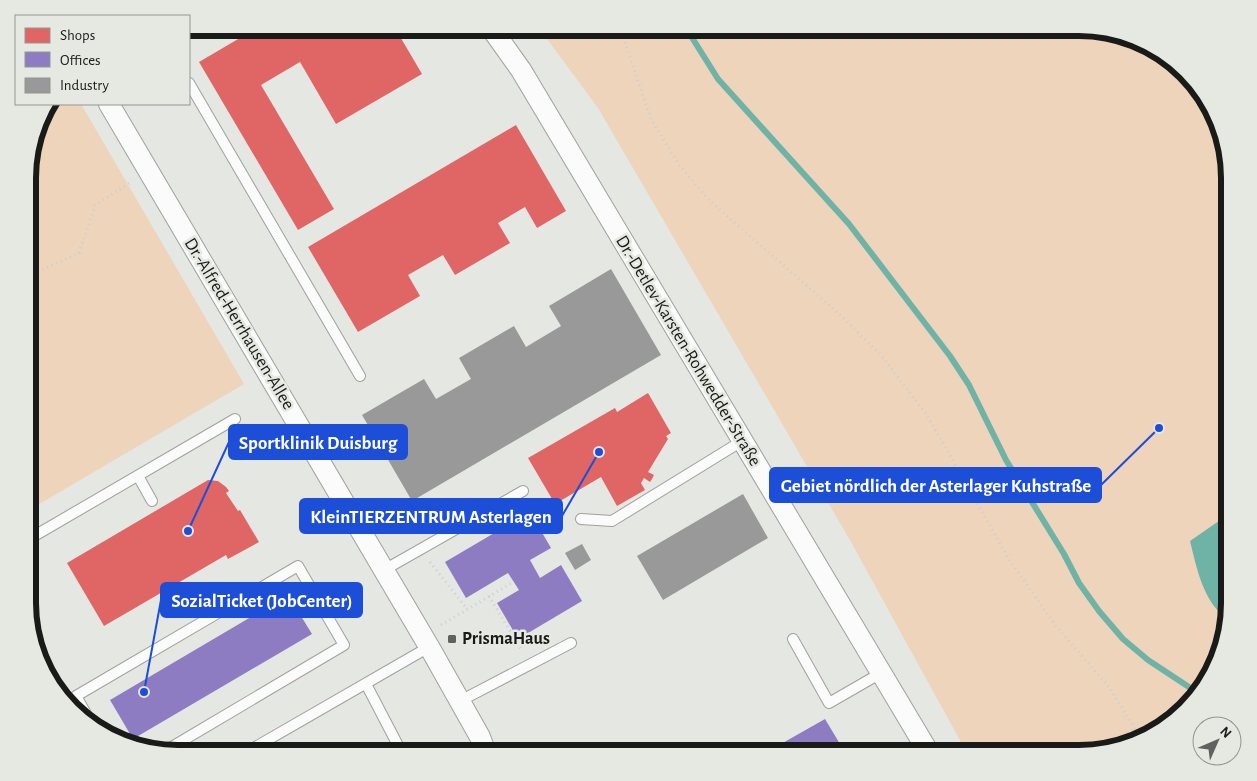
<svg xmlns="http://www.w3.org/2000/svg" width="1257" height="781" font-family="'Alegreya Sans',sans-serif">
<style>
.green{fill:#edd4bb}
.water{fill:#6fb3a6}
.shops{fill:#e06666}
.offices{fill:#8e7cc3}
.industry{fill:#999}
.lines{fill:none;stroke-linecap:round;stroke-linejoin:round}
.stream{stroke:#6fb3a6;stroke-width:6}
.lane-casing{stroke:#a0a19e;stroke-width:12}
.street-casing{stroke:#a0a19e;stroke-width:22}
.path{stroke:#cecece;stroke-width:3;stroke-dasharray:1 4;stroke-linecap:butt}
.lane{stroke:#fbfbfb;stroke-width:10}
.street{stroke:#fbfbfb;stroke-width:20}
.poi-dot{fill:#61625f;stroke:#e6e9e1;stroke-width:2}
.labels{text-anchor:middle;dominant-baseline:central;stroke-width:5;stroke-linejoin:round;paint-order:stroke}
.street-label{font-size:18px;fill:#1a1b18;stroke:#e6e9e1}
.poi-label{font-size:18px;font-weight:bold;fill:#1a1b18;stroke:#e6e9e1;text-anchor:start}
.rim{fill:none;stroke:#1a1b18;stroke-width:6}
.leader{fill:none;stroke:#1d4ed8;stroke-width:2}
.callout-dot{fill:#1d4ed8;stroke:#e6e9e1;stroke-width:2}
.callout{fill:#1d4ed8;stroke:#1d4ed8;stroke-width:2}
.callout-label{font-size:19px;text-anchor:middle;font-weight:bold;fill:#fff}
</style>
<rect width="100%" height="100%" fill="#e5e7e3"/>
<!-- green -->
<g class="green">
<polygon points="539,28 1079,28 1118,33 1162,53 1209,102 1229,168 1229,613 1204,686 1154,733 1089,753 967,753 851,542 598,108"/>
<polygon points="49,104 81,104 244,384 29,510 29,159 43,111"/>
</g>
<!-- water -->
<path class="water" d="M1229,514V613L1227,619C1203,601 1197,569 1190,541Z"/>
<!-- shops -->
<g class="shops">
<polygon points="257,28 283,28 288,37 305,28 395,28 422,74 336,124 300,62 261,85 334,209 298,230 199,62"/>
<polygon points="516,125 566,211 537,228 525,207 498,223 510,243 455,275 443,255 408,275 420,296 358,332 308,247"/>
<polygon points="648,393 671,433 666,436 668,439 648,472 654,475 652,479 650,482 644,478 641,483 645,490 617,506 601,477 555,504 528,458 615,408 617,412"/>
<polygon points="208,480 218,481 226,487 229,491 226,493 238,511 240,510 259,542 228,559 226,555 104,626 67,563"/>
</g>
<!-- offices -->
<g class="offices">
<polygon points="530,512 551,548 530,560 540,578 561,565 582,601 518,639 497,603 519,590 508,573 466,598 445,562"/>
<polygon points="288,595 312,634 133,739 110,700"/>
<polygon points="825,719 843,749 836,753 765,753"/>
</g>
<!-- industry -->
<g class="industry">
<polygon points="611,269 661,355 412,501 362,415 424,379 436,399 471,379 459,358 514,326 526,347 561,326 549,306"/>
<polygon points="743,494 768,538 663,600 637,556"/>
<polygon points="582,544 591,560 575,570 565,553"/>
</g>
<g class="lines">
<!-- stream -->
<polyline class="stream" points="686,28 718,79 849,224 950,356 969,385 1006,460 1064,554 1079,583 1099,611 1123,639 1148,660 1198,693"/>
<!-- lane casing -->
<g class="lane-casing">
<g id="lane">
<polyline points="189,83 360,376"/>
<polyline points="138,476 152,501"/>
<polyline points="581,519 612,521 742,441"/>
<polyline points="29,539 235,419"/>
<polyline points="384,570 523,491"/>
<polyline points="793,639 829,703 881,673"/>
<polyline points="366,684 402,753"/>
<polyline points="460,701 571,643"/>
<polyline points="94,728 76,696 298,566 344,645 165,751"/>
<polyline points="245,753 429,647"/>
</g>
</g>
<!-- street casing -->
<g class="street-casing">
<g id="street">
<polyline points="491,28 521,70 929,753"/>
<polyline points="109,104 431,650 480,737 486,753"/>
</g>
</g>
<!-- path -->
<g class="path">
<polyline points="620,28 651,119 679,165 711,202 837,312 881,355 927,415 1010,561 1056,626 1109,687 1141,738"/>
<polyline points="29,276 79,253 95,205 131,182"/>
<polyline points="430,562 467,609"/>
<polyline points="489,596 522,651"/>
<polyline points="441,625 513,582"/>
<polyline points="1112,746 1135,727"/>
</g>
<!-- lane -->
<use href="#lane" class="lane"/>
<!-- street -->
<use href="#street" class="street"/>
</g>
<!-- markers -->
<rect class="poi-dot" x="447" y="634" width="10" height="10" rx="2.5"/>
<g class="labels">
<!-- street labels -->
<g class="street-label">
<text transform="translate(239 324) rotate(59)">Dr.-Alfred-Herrhausen-Allee</text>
<text transform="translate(688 351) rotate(59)">Dr.-Detlev-Karsten-Rohwedder-Straße</text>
</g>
<!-- poi labels -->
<g class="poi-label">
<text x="462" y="639">PrismaHaus</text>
</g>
</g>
<!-- crop -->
<path d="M0 0H1257V781H0ZM178 36H1079A142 142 0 0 1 1221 178V603A142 142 0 0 1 1079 745H178A142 142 0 0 1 36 603V178A142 142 0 0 1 178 36Z" fill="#e6e9e1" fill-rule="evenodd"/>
<path class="rim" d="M178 36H1079A142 142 0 0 1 1221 178V603A142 142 0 0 1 1079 745H178A142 142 0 0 1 36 603V178A142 142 0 0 1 178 36Z"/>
<!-- callouts -->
<path class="leader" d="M188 531L229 442M1159 428L1101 485M599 452L562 516M144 692L161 600"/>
<g class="callout-dot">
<circle cx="188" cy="531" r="5"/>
<circle cx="1159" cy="428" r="5"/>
<circle cx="599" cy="452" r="5"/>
<circle cx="144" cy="692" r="5"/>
</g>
<g class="callout">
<rect x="229" y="425" width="178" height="34" rx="5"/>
<rect x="770" y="468" width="331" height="34" rx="5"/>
<rect x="300" y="499" width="262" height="34" rx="5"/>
<rect x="161" y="583" width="201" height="34" rx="5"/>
</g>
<g class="callout-label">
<text x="318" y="449">Sportklinik Duisburg</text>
<text x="936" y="492">Gebiet nördlich der Asterlager Kuhstraße</text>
<text x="431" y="523">KleinTIERZENTRUM Asterlagen</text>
<text x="262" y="607">SozialTicket (JobCenter)</text>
</g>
<!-- legend -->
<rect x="15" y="15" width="175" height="90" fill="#e6e9e1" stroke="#949791"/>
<rect x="25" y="28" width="25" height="15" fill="#e06666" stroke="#949791"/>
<text x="60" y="40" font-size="15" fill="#1a1b18">Shops</text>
<rect x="25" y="52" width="25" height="15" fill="#8e7cc3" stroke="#949791"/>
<text x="60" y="65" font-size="15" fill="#1a1b18">Offices</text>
<rect x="25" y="78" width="25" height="15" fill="#999999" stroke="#949791"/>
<text x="60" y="90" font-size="15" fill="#1a1b18">Industry</text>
<!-- north arrow -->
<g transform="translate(1217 741) rotate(45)"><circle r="24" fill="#e6e9e1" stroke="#949791"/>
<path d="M0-4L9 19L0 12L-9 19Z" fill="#61625f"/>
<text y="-8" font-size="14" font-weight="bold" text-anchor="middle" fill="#1a1b18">N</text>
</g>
</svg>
